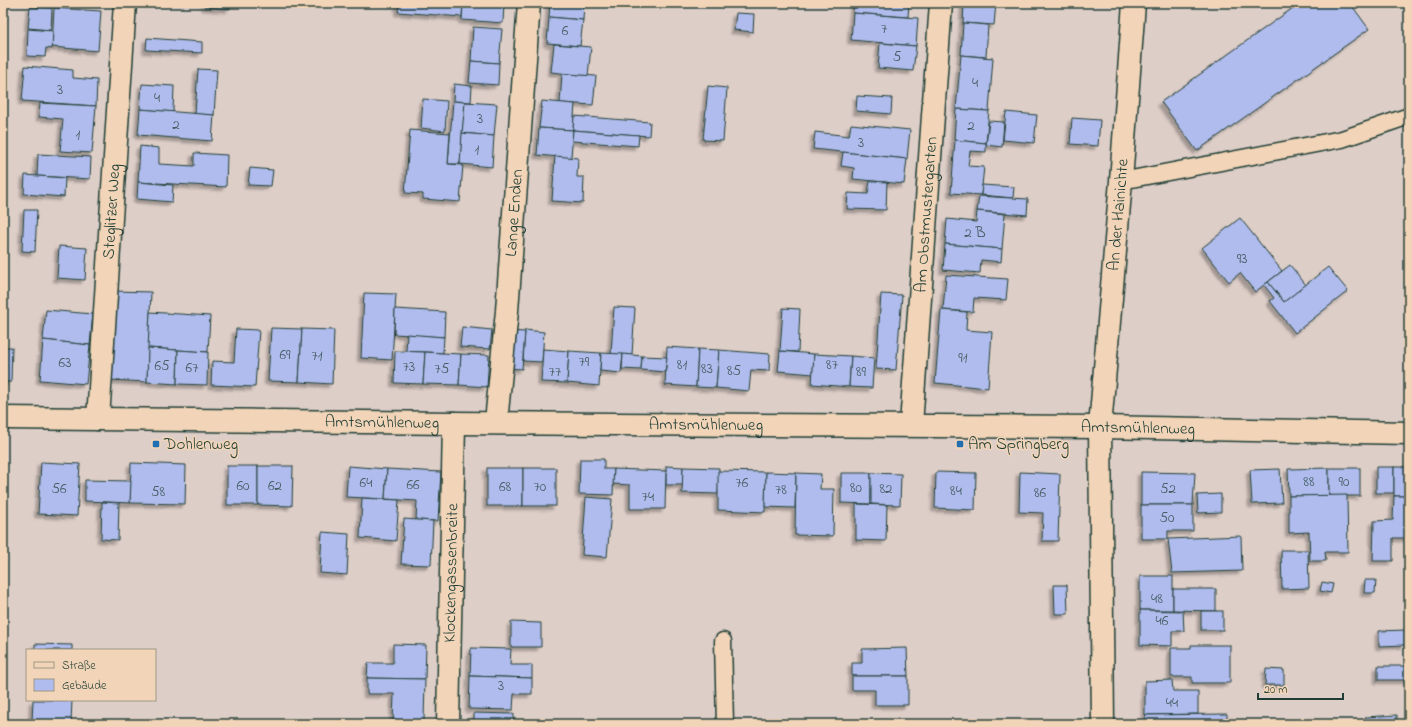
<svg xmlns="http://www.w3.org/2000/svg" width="1412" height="727" font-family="'Indie Flower',sans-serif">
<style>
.building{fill:#b0bced;stroke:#1f3d34;filter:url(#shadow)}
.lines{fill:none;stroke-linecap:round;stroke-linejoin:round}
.lane-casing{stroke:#1f3d34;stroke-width:19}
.street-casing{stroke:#1f3d34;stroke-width:25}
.lane{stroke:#f2d5b8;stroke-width:16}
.street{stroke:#f2d5b8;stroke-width:22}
.poi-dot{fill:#1f6fb2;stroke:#f2d5b8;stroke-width:1.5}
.labels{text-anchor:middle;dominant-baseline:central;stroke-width:3;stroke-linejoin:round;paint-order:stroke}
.number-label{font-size:15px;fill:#435d62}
.street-label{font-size:17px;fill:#1f3d34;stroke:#f2d5b8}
.poi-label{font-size:17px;fill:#1f3d34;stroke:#f2d5b8;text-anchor:start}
</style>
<defs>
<filter id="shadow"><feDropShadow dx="-3.5" dy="3.5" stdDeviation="1" flood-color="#0004"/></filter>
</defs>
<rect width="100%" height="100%" fill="#decec8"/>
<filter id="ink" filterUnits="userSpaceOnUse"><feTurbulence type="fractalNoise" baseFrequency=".025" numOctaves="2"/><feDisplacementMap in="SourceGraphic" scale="8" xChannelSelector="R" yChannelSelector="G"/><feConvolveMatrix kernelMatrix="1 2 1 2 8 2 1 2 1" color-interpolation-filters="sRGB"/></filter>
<g filter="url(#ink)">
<!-- building -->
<g class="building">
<polygon points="205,3 230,3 230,9 205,7"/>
<polygon points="399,3 463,3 462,17 398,12"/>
<polygon points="463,3 504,3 503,23 462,20"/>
<polygon points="550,3 584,3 583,20 549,17"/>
<polygon points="854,3 909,3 908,17 853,13"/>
<polygon points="964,3 996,3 994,25 963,23"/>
<polygon points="1300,3 1350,3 1369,29 1197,151 1161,102"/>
<polygon points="30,7 52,8 51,30 28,28"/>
<polygon points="54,8 101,11 98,51 52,47"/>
<polygon points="736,13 754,14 753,32 734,30"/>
<polygon points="853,13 918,18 916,46 851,40"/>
<polygon points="549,17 583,20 580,46 547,43"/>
<polygon points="963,23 988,25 986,57 961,55"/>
<polygon points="473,27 502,29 499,63 471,61"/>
<polygon points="28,29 53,31 52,49 46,48 45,57 27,56"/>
<polygon points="147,38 202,42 202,53 146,50"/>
<polygon points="880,43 916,46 913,71 878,68"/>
<polygon points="554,44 591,47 588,76 551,72"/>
<polygon points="961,55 993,58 989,111 956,109"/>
<polygon points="471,61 499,63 498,85 469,83"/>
<polygon points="25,66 73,70 73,78 97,80 96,106 22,101"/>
<polygon points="198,69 217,70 214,115 195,114"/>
<polygon points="562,74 596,76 593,105 560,103"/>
<polygon points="142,84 174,86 173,112 140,109"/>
<polygon points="454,84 472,86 471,102 453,101"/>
<polygon points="708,86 727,88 723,141 703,140"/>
<polygon points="857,96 892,98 891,114 856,111"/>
<polygon points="423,99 447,101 445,131 421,128"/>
<polygon points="453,101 465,102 460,164 448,164"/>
<polygon points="542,101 575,104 573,130 539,128"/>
<polygon points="465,102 497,104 494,136 462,133"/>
<polygon points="40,103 96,106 92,153 60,151 63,119 39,117"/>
<polygon points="140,109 214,115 212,141 138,135"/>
<polygon points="956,109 989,111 986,143 954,140"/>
<polygon points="1006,112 1037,115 1034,143 1003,140"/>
<polygon points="574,116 650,122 649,136 573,130"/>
<polygon points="1072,118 1100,120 1098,146 1070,144"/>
<polygon points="989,121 1004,122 1002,147 986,145"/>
<polygon points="851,124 910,130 907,159 813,149 815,132 849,136"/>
<polygon points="539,128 573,130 571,158 537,155"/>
<polygon points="410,130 450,133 448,164 463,165 460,202 423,199 423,194 405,193"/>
<polygon points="573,130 639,135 638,146 572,141"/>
<polygon points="462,133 494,136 492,167 460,164"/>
<polygon points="955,140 986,143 986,152 970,151 968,166 984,167 981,195 951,193"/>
<polygon points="140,146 159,148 159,164 194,166 194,153 227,155 226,187 138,182"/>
<polygon points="843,152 907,159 904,184 853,179 854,168 841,166"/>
<polygon points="38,154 91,157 90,179 37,176"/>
<polygon points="555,156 578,158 577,177 584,177 583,203 552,201"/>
<polygon points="250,168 273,170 271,186 248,185"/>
<polygon points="25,175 65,178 64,197 24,194"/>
<polygon points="870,181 887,182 886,210 847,209 848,193 868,194"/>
<polygon points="138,182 173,185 172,202 137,199"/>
<polygon points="982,185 1014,187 1013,198 981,195"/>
<polygon points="979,196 1028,199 1027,215 977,211"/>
<polygon points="24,210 37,210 35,252 22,251"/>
<polygon points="977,211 1005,214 1002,249 945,244 947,219 976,222"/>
<polygon points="1240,218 1282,271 1255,292 1240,273 1229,282 1202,248"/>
<polygon points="945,244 1002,249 1001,262 981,260 980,273 943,270"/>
<polygon points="59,246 87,248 85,280 57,278"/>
<polygon points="1290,265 1306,285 1284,302 1268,282"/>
<polygon points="1328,267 1348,291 1295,333 1270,301 1274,298 1264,285 1268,282 1284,302"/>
<polygon points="946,275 1008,279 1006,300 974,298 973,312 943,310"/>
<polygon points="115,291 151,292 147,382 110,380"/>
<polygon points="364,293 396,294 392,360 361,358"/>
<polygon points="881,294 902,295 896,370 876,369"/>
<polygon points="614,307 635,308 632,355 611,354"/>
<polygon points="783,308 800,309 798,352 780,351"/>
<polygon points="395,309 445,312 444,337 394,334"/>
<polygon points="46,310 93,314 90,345 43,340"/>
<polygon points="941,310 967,312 966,330 992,332 988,388 935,383"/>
<polygon points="150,312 210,316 208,352 148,348"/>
<polygon points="462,327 492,330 490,349 460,347"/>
<polygon points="271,328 302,329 299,382 268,381"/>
<polygon points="236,329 259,330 255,387 211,385 212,361 234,362"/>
<polygon points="302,329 334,330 332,384 299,382"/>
<polygon points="525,330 544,332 542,362 523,361"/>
<polygon points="508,331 525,332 522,369 506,368"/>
<polygon points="407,334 444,337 443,353 406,351"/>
<polygon points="43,340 90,345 86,384 40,380"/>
<polygon points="3,347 12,347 11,382 3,382"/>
<polygon points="667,347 698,349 696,387 665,385"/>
<polygon points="148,348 178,350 177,384 147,382"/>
<polygon points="543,349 569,351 567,383 541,382"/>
<polygon points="698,349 719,350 716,388 696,387"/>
<polygon points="178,350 208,352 207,385 177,384"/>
<polygon points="719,350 770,354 769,371 751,370 749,391 716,388"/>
<polygon points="395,351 425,352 423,384 394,383"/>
<polygon points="569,351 601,353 599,386 567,383"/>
<polygon points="780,351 814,354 813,374 778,371"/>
<polygon points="425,352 461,354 459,385 423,384"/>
<polygon points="601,353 623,354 621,373 600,371"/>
<polygon points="461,354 489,355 487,387 459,385"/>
<polygon points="623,354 642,356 641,370 622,369"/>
<polygon points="814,354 851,356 849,387 812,384"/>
<polygon points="642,356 667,357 665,372 641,370"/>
<polygon points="851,356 874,358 872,388 849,387"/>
<polygon points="580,459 604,459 604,469 614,469 613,495 579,494"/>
<polygon points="41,462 80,464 77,516 38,514"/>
<polygon points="131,463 186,465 185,504 130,503"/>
<rect x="227" y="466" width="31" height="39"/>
<polygon points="258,466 293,466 292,506 258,505"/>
<polygon points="348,466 387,469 385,499 346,497"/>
<polygon points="666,466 683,467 683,485 666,485"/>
<polygon points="683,467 719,468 718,494 682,493"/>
<rect x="1376" y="467" width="18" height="26"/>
<rect x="1394" y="467" width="15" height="29"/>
<rect x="487" y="468" width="36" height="38"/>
<rect x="523" y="468" width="33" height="38"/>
<polygon points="1329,468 1329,496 1289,496 1288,469"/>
<rect x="1329" y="468" width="31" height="28"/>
<polygon points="387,469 441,472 438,521 416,520 417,501 385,499"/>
<polygon points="614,469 666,471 665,509 630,509 630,485 613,484"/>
<polygon points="1280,469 1282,503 1252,504 1250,470"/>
<polygon points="718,471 766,472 765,512 718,510"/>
<polygon points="766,472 796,473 795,508 765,507"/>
<polygon points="936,472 976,473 975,510 935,508"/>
<polygon points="1020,472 1060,474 1058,541 1042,541 1043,513 1019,512"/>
<polygon points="1141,472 1195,473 1193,505 1141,505"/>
<polygon points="796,473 821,474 820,489 834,489 833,536 795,535"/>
<polygon points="841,473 871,473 871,504 841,503"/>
<polygon points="871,473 901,474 900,505 871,504"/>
<polygon points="85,480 131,481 130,503 85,501"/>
<polygon points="1221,494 1221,512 1198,513 1197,495"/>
<polygon points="1347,495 1348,552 1325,552 1326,561 1310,561 1309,532 1289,533 1289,496"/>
<polygon points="1394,496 1409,496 1409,538 1393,538 1393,561 1373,561 1374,521 1393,520"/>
<polygon points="586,497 612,499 607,557 582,555"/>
<polygon points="362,498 399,500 396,541 360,538"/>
<polygon points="102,502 119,503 118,540 101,539"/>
<polygon points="856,504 887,505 886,541 856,540"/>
<polygon points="1141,505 1193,505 1193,531 1168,531 1168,539 1141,539"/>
<polygon points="404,519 433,521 431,565 401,564"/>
<polygon points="322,532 349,534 347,575 320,573"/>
<polygon points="1241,536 1242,571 1172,573 1168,539"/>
<polygon points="1281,550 1308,550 1309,588 1282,589"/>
<rect x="1140" y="576" width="33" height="34"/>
<polygon points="1365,580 1376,580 1375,593 1364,593"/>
<polygon points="1322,582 1333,584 1331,593 1320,591"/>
<polygon points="1054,585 1067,585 1068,614 1055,614"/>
<polygon points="1173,589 1216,589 1216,611 1173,610"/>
<polygon points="1140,610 1183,611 1184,631 1172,631 1172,646 1140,645"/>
<rect x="1201" y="611" width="22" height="19"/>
<polygon points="511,622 541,623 541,647 511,647"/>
<polygon points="1405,630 1405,645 1379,646 1379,631"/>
<polygon points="35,644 72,645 72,650 35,650"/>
<polygon points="393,644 426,645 425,679 367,678 368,663 393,663"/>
<polygon points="1191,645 1230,645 1230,683 1192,683 1192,677 1171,677 1171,648 1191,648"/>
<polygon points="471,648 511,649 510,665 532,665 532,678 470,676"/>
<polygon points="907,648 908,676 852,676 852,663 862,663 862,649"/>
<rect x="1378" y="666" width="31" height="14"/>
<polygon points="1266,669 1284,670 1284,685 1265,685"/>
<polygon points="470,676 532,678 532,694 514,694 513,710 469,709"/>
<polygon points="852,676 908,676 908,705 875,705 875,690 852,690"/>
<polygon points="367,678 425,679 424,722 393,722 394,694 367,694"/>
<polygon points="1172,680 1173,691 1198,691 1198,714 1145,715 1145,681"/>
<polygon points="33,700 72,700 71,723 32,721"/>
<polygon points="474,713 514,714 513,724 474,724"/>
<polygon points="1227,714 1227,724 1146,724 1145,715"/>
<polygon points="1397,715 1397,724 1365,724 1365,717"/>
<polygon points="364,721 424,722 424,724 364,724"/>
</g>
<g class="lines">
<!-- lane casing -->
<g class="lane-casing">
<g id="lane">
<polyline points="1121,181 1342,139 1409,116"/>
<polyline points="723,641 725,724"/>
</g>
</g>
<!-- street casing -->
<g class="street-casing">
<g id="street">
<path id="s1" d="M3,418L454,423L1100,427L1409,433"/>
<path id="s2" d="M98,419L125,3"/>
<path id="s3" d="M496,422L507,311L529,3"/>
<path id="s4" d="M911,425L941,3"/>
<path id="s5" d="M448,724L454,423"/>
<path id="s6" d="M1103,724L1100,427L1121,181L1134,3"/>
</g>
</g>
<!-- lane -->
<use href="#lane" class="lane"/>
<!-- street -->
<use href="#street" class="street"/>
</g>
</g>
<!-- markers -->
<g class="poi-dot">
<rect x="152" y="440" width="8" height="8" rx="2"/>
<rect x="956" y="440" width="8" height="8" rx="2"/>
</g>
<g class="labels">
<!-- number labels -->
<g class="number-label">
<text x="884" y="29">7</text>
<text x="565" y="31">6</text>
<text x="897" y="57">5</text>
<text x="975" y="83">4</text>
<text x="60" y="90">3</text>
<text x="157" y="98">4</text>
<text x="480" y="119">3</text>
<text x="176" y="125">2</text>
<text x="971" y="126">2</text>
<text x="78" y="135">1</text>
<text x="861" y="143">3</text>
<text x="477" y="150">1</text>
<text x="975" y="233">2 B</text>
<text x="1242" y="259">93</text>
<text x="285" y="355">69</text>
<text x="317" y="356">71</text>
<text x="963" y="358">91</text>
<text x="584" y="362">79</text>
<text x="65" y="363">63</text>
<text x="682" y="365">81</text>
<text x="832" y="365">87</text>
<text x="162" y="366">65</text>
<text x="409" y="367">73</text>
<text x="192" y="368">67</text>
<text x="442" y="369">75</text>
<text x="707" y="369">83</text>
<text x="734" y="371">85</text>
<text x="555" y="372">77</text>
<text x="861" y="372">89</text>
<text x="1309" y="482">88</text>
<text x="1344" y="482">90</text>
<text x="366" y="483">64</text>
<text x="742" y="483">76</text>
<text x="413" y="485">66</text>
<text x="243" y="486">60</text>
<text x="275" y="486">62</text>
<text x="505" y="487">68</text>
<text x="540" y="487">70</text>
<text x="856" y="488">80</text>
<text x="59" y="489">56</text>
<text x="886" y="489">82</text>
<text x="1168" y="489">52</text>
<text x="781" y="490">78</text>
<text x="956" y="491">84</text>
<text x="158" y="492">58</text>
<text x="1040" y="493">86</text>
<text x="648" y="497">74</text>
<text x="1167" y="518">50</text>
<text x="1157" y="599">48</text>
<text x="1162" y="621">46</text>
<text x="501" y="686">3</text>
<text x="1172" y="703">44</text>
</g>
<!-- street labels -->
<g class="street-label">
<text stroke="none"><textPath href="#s2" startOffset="208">Steglitzer Weg</textPath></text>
<text stroke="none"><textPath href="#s3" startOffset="210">Lange Enden</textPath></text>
<text stroke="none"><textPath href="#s4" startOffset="211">Am Obstmustergarten</textPath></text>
<text stroke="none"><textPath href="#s6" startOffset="510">An der Hainichte</textPath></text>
<text stroke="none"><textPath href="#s1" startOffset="379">Amtsmühlenweg</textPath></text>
<text stroke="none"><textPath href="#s1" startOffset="703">Amtsmühlenweg</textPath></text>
<text stroke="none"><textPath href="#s1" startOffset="1135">Amtsmühlenweg</textPath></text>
<text stroke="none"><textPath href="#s5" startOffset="151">Klockengassenbreite</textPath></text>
</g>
<!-- poi labels -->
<g class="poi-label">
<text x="164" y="444">Dohlenweg</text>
<text x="968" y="444">Am Springberg</text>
</g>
</g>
<!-- margin -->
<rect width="1412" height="727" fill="none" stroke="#f2d5b8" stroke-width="16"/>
<rect x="8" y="8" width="1396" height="711" fill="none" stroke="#1f3d34" stroke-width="1.5" filter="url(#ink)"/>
<!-- legend -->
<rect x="26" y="649" width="130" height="52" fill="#f2d5b8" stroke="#9e9883"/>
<rect x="34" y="662" width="20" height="6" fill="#f2d5b8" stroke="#9e9883"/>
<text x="62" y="669" font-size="12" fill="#1f3d34">Straße</text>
<rect x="34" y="679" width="20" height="12" fill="#b0bced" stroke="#9e9883"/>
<text x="62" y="689" font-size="12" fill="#1f3d34">Gebäude</text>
<!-- scale -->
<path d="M1258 693v6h85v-6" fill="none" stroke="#1f3d34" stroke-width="2"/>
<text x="1264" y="693" font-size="12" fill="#1f3d34" stroke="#f2d5b8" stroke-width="3" paint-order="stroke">20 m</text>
</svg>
